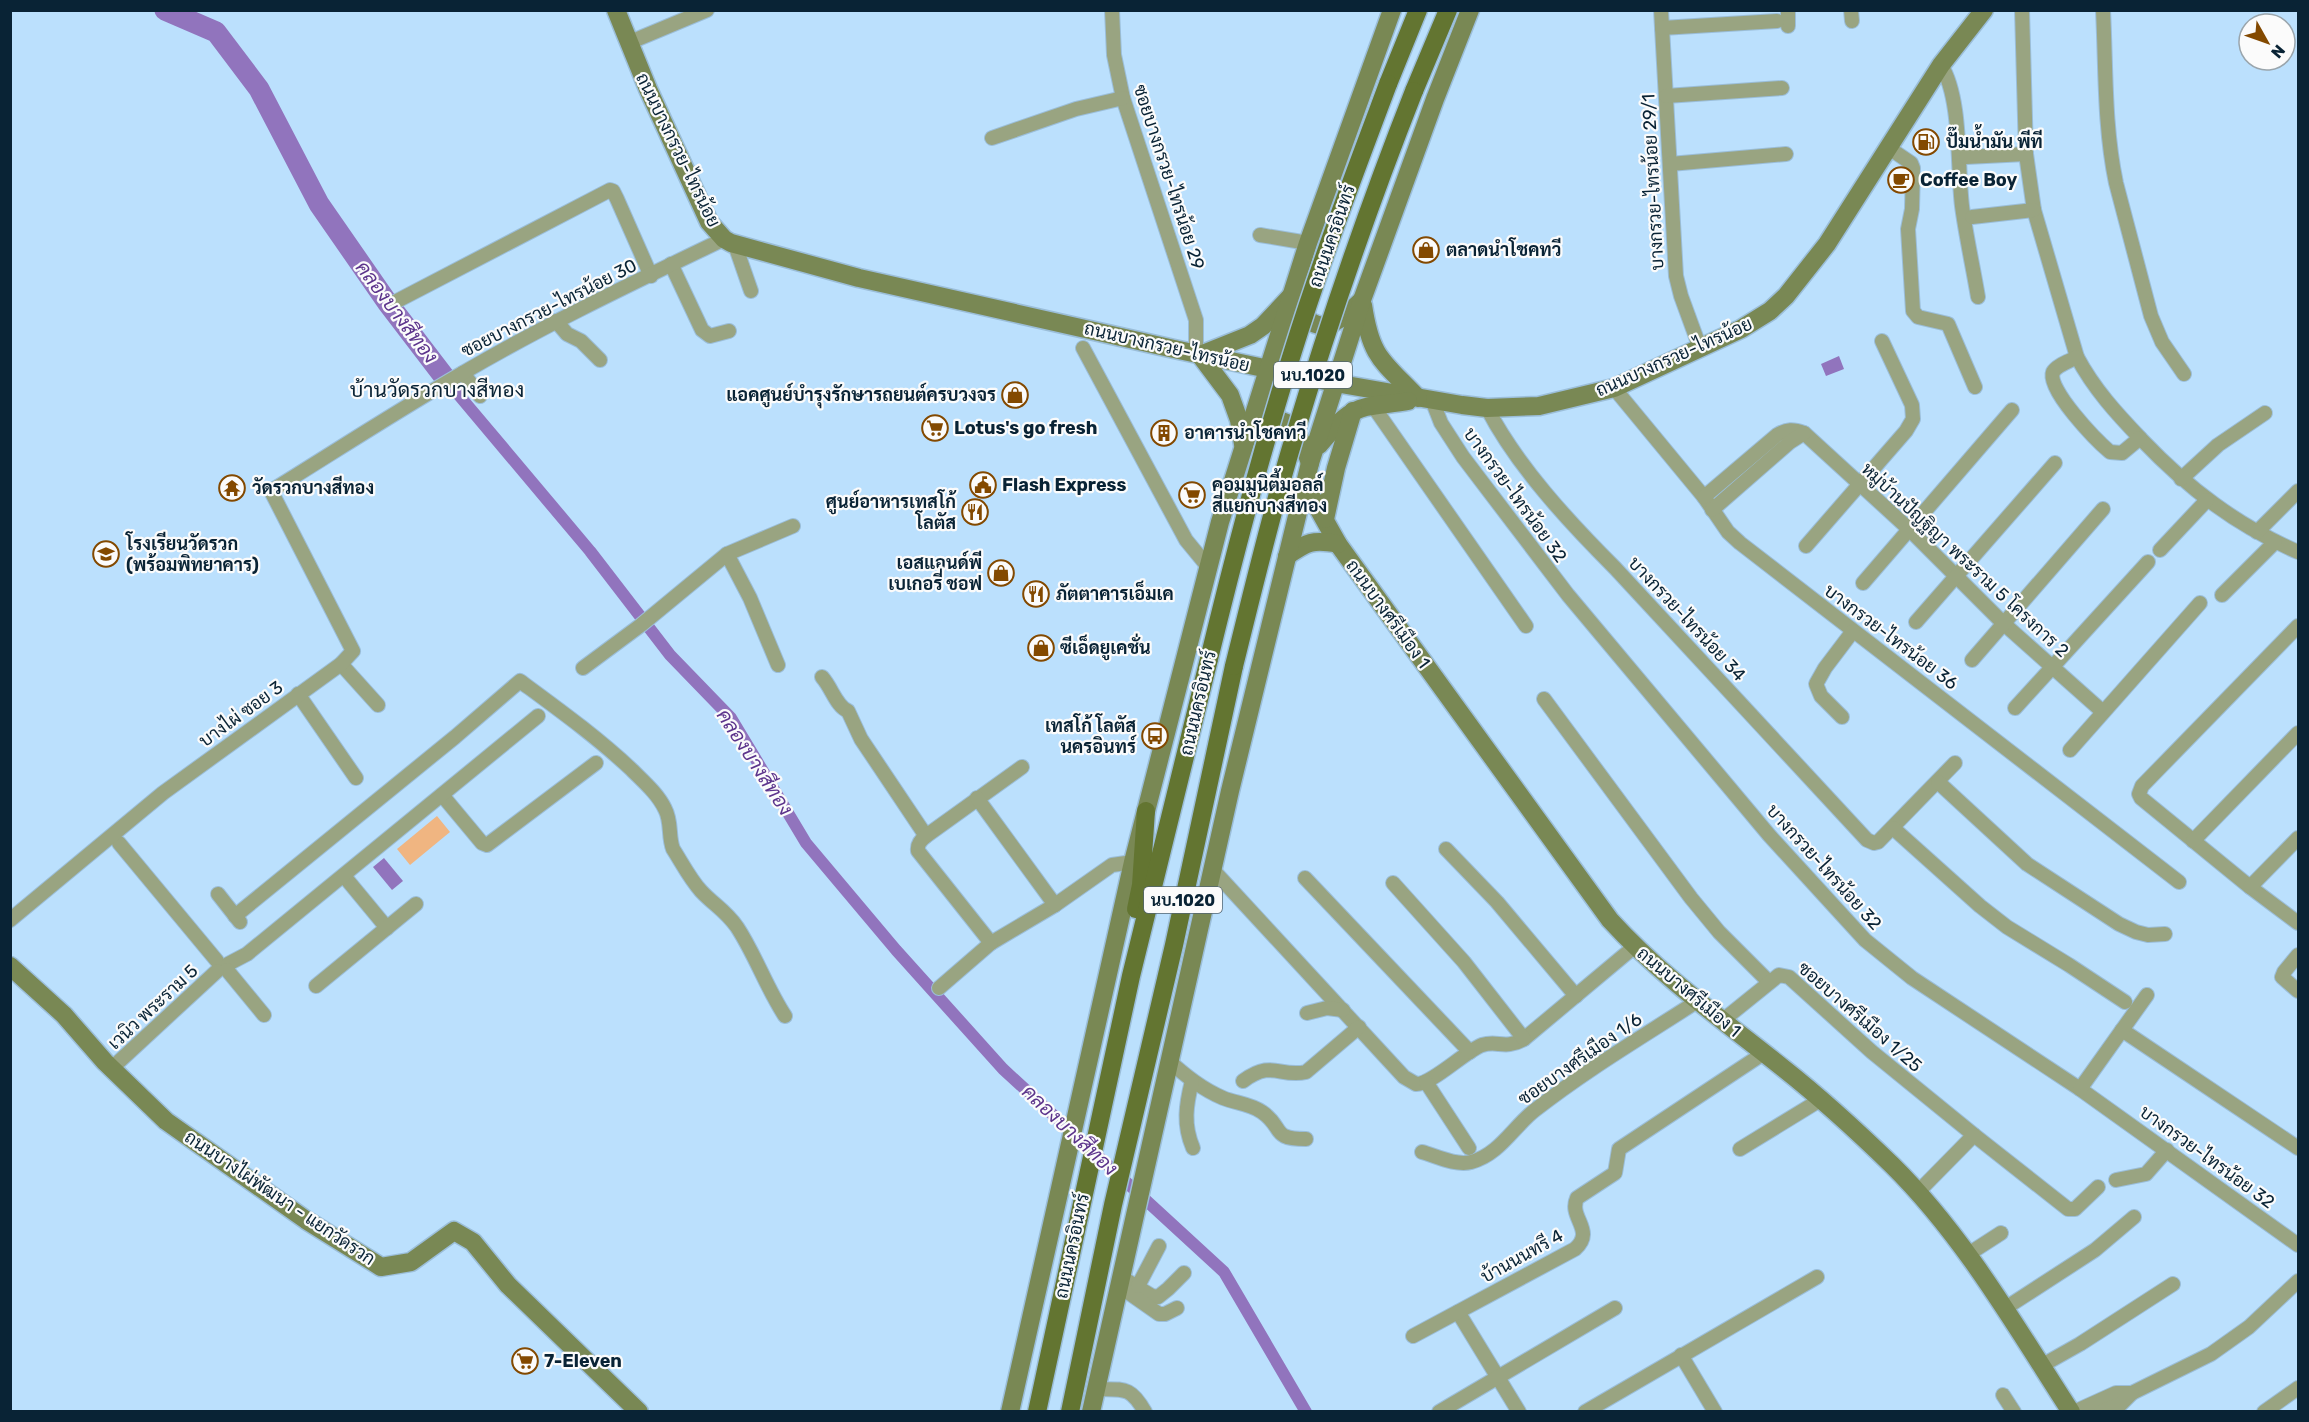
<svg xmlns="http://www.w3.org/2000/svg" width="2309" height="1422" font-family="Rubik,Sarabun,sans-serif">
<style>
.green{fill:#f0b581}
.water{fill:#9174bd}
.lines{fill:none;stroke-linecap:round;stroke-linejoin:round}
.canal{stroke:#9174bd;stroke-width:12}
.river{stroke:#9174bd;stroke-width:21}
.street-casing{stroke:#9bbed9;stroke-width:16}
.secondary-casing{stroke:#9bbed9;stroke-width:21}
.primary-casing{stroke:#9bbed9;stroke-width:21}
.street{stroke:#99a481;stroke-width:14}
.secondary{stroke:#798854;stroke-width:18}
.primary{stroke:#637531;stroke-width:18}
.primary-bridge-casing{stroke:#9bbed9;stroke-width:21;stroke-linecap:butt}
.primary-bridge{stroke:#637531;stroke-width:18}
.labels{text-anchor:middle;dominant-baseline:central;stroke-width:4.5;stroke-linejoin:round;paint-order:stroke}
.shield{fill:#fbfbfb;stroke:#526470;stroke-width:1.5}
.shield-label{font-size:16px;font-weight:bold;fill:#092335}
.poi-label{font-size:18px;font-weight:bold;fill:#092335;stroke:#fbfbfb;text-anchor:start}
.street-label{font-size:18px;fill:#092335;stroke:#fbfbfb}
.water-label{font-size:20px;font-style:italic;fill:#5c348c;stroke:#fbfbfb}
.quarter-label{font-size:21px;fill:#092335;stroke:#fbfbfb}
</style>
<rect width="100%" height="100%" fill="#bbe0fd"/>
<!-- green -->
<polygon class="green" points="437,816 450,832 410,865 397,849"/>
<!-- water -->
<g class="water">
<polygon points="1839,356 1844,369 1826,376 1821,364"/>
<polygon points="384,858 403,881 392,890 373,867"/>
</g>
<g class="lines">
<!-- canal -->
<polyline class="canal" points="452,387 590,551 670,655 731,718 806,843 896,950 1003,1069 1224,1272 1306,1412"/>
<!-- river -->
<polyline class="river" points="165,10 216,32 259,89 319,204 387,302 452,387"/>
<!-- street casing -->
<g class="street-casing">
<g id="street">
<polyline points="1112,10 1114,55 1123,98 1196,320 1196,354"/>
<polyline points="1661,10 1676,276 1681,296 1700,348"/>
<polyline points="1788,10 1788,26"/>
<polyline points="1851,10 1852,21"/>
<path d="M2022,10L2026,154L2034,210L2077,357C2094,389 2117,414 2142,440C2189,489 2236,525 2298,552"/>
<path d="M2103,10C2106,68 2104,126 2116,183L2151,316L2162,342L2184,374"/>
<polyline points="1662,28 1777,21"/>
<polyline points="628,43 707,10"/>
<path d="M1941,65C1962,99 1957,166 1962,206C1966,236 1973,267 1978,297"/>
<polyline points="1666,96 1782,88"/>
<polyline points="992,138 1076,109 1123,98"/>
<polyline points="1889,148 1911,163 1913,168 1912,209 1908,229 1913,311 1918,317 1948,324 1975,387"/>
<polyline points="1966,157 2026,154"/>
<polyline points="1670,164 1786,154"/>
<polyline points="1972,217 2034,210"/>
<polyline points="1260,235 1308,243"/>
<polyline points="735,245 751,291"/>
<polyline points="671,264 702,330 710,336 729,331"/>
<polyline points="395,302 610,190 613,191 617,199 651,276"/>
<polyline points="556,321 567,334 581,341 600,360"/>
<polyline points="1083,348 1186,540 1209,568"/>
<path d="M2077,357C2070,361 2057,365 2053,372C2046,389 2097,441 2110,452L2122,453L2140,438"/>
<polyline points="463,373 480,396"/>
<polyline points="1614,388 1704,497 1728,532 1740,543 2179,882"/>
<polyline points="1432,400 1441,423 1463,457 1568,595 1769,835 1865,940 1912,978 2080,1089 2298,1245"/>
<polyline points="1373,406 1526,626"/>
<path d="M1487,408C1517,466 1569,522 1615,568L1867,840L1874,843L1878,842L1955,763"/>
<polyline points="2181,479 2218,445 2265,413"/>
<path d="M1704,497L1777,435C1787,429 1793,429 1804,433L1909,529L2003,623L2103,712"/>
<polyline points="1712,510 1790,442 1804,433"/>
<polyline points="2257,532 2298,491"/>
<polyline points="1806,546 1906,431 1913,419 1912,405 1882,341"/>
<polyline points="2160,550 2207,500"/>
<polyline points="727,554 750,598 778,665"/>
<polyline points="1863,583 2012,410"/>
<polyline points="2222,595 2275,542"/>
<polyline points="1916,622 2055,463"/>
<polyline points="2298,626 2142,786 2139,794 2141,798 2250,887 2298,923"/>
<polyline points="1972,660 2103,509"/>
<polyline points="341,664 378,705"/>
<polyline points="583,668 641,625 727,554 793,526"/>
<path d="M822,677C832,688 836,706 848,711L861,739L926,836"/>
<polyline points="298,694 356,778"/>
<polyline points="1544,699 1691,898 1719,932 1768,981"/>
<polyline points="2015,708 2148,562"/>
<polyline points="1842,717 1821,696 1816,684 1825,668 1853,631"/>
<polyline points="2070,750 2200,603"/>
<path d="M1022,767L926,836C921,840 917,844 918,851L991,943L1055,905L1112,865L1133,862"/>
<polyline points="1938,782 2027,864 2119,924 2136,932 2148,935 2165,934"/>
<polyline points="442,795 482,843 487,845 596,763"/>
<polyline points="977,798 1055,905"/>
<polyline points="1893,828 1980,906 2007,927 2069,965 2125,1002"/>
<polyline points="2193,841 2298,733"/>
<polyline points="119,843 217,961"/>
<polyline points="1446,849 1497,902 1576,996"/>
<path d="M1213,870L1404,1077L1416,1084C1431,1085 1464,1052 1482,1045C1498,1040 1505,1050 1524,1039L1634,947"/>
<polyline points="344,876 387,928"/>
<polyline points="1305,878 1470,1052"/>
<polyline points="1393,883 1464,962 1524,1039"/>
<polyline points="2250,887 2298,838"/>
<polyline points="218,894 240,922"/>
<path d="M235,916L455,737L520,681C558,709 597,737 632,770C644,782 658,794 665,809C672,822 668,836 673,849C682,863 690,879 701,891C714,905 725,910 737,927C756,956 766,987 785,1016"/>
<path d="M10,920L163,793L341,664L353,651L271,491C334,452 397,411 461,374C546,324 635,282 724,239"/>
<polyline points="2298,955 2284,972 2282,977 2298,991"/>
<polyline points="228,964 247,954 538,716"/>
<polyline points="227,970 264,1015"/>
<polyline points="316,986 416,904"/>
<polyline points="939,988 991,943"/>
<polyline points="1307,1013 1327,1008 1343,1010"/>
<polyline points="1722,1021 1779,975 1789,977 1872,1052 1974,1135"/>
<polyline points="2122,1030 2298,1148"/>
<path d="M1169,1061C1186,1076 1202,1089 1223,1098C1235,1103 1251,1104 1262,1112C1285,1128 1270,1139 1306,1139"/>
<polyline points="112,1068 217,971"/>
<path d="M1192,1081C1186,1105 1183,1125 1193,1148"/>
<path d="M1243,1081C1273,1059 1279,1078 1306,1072L1359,1027"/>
<polyline points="1426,1082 1469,1148"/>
<polyline points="2080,1089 2147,995"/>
<polyline points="1740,1149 1820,1100"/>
<path d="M1422,1152C1436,1156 1456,1166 1471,1162C1499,1155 1514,1126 1535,1110C1586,1070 1642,1037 1696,1002"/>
<polyline points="2116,1180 2146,1174 2167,1150"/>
<polyline points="1918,1192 1974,1135 2068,1209 2075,1209 2098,1187"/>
<polyline points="1967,1255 2001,1233"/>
<polyline points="1121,1277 1152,1296 1158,1297 1168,1289 1184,1273"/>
<polyline points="1119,1286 1159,1314 1165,1314 1177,1308"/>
<polyline points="1138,1286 1159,1246"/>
<polyline points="2004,1309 2095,1250 2134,1217"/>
<polyline points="1458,1312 1519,1412"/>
<path d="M1413,1336L1575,1249C1596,1230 1568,1218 1577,1198L1615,1173L1619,1149L1764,1053"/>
<polyline points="1681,1355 1715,1412"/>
<polyline points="2041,1366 2080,1344 2173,1284"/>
<path d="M1095,1389C1123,1390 1130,1385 1145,1412"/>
<polyline points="2003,1395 2014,1412"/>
<polyline points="1439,1412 1615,1308"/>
<polyline points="1585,1412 1817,1277"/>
<polyline points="2074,1412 2116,1393 2132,1393 2211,1354 2249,1327 2298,1281"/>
<polyline points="2101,1412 2121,1404 2132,1393"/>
<polyline points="2264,1412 2298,1388"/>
</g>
</g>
<!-- secondary casing -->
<g class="secondary-casing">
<g id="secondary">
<polyline points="616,10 648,89 709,222 724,239 731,243 859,278 1174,349 1335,383 1462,405 1487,408 1539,406 1614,388 1741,329 1770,311 1786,296 1827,244 1941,65 1984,10"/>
<path d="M1363,305C1371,359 1383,361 1418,398"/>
<path d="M1200,355L1250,335L1263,326L1292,295C1312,339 1331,330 1361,301"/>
<polyline points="1200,355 1230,395 1239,420 1243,444"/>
<path d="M1259,428C1289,405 1302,440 1310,463"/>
<path d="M1319,445C1333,430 1344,412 1366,407C1379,404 1394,404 1408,401"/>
<path d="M1305,485L1338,544L1610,920C1663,978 1723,1020 1783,1068C1821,1098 1857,1131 1892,1165C1964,1236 2016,1327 2071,1412"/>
<polyline points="1325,519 1336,468 1353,411"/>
<path d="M1287,556C1307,542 1313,539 1338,544"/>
<polyline points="10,966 64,1015 105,1062 166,1121 306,1220 381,1267 411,1262 454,1231 473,1242 508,1285 639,1412"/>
<polyline points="1010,1412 1133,862 1220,522 1308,243 1392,10"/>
<polyline points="1091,1412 1230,791 1310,463 1362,300 1435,99 1470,10"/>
</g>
</g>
<!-- primary casing -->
<g class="primary-casing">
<g id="primary">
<polyline points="1388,84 1418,10"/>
<polyline points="1414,91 1448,10"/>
<polyline points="1136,909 1141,885 1146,811"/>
<polyline points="1037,1412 1131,976 1209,659"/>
<polyline points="1070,1412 1113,1205 1174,945 1234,666"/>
</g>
</g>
<!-- street -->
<use href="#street" class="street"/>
<!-- secondary -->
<use href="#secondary" class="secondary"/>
<!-- primary -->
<use href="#primary" class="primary"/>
<!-- primary-bridge casing -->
<g class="primary-bridge-casing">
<g id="primary-bridge">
<path d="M1209,659C1234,556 1261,452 1293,351C1321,261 1355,172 1388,84"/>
<path d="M1234,666C1253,590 1271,513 1294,438C1329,321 1369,205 1414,91"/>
</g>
</g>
<!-- primary-bridge -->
<use href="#primary-bridge" class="primary-bridge"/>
</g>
<!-- icons -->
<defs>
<g id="fuel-ring" transform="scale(1.35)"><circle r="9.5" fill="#fbfbfb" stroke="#834900" stroke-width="1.5"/><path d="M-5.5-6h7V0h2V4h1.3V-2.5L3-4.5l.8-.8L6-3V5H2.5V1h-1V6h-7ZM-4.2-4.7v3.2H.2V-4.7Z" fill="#834900"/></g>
<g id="cafe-ring" transform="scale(1.35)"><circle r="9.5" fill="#fbfbfb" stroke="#834900" stroke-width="1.5"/><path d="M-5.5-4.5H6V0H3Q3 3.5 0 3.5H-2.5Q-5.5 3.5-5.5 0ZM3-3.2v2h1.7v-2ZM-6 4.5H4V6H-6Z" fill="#834900"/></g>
<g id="shop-ring" transform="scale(1.35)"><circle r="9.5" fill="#fbfbfb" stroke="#834900" stroke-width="1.5"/><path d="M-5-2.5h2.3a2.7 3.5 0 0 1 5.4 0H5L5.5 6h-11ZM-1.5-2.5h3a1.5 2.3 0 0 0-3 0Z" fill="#834900"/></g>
<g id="supermarket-ring" transform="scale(1.35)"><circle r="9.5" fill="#fbfbfb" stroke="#834900" stroke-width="1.5"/><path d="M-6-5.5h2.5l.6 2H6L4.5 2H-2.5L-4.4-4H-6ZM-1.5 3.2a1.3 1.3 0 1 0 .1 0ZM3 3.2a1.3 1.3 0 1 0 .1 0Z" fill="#834900"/></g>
<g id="building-ring" transform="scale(1.35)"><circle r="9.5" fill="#fbfbfb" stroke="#834900" stroke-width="1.5"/><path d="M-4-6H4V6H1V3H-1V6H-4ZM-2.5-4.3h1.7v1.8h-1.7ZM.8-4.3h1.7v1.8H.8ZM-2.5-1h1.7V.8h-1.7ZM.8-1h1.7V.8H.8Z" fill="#834900"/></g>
<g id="civic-ring" transform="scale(1.35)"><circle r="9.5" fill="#fbfbfb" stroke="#834900" stroke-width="1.5"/><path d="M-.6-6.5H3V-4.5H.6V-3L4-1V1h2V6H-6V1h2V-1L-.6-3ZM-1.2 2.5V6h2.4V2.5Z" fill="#834900"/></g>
<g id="temple-ring" transform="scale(1.35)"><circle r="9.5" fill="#fbfbfb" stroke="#834900" stroke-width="1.5"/><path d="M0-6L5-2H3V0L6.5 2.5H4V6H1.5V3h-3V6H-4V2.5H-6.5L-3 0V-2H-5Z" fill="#834900"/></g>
<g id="restaurant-ring" transform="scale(1.35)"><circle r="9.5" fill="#fbfbfb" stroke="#834900" stroke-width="1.5"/><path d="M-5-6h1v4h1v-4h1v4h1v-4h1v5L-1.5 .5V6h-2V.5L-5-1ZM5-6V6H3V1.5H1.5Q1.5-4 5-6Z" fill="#834900"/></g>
<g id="school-ring" transform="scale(1.35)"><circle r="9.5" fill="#fbfbfb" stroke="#834900" stroke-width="1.5"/><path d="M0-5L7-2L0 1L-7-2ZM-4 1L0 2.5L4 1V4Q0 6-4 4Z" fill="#834900"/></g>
<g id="bus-ring" transform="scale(1.35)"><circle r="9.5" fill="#fbfbfb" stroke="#834900" stroke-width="1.5"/><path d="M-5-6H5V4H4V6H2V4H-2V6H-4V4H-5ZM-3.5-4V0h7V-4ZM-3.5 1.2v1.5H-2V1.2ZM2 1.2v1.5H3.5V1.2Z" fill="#834900"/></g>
</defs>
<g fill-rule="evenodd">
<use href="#fuel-ring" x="1926" y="142"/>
<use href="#cafe-ring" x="1901" y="180"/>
<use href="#shop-ring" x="1426" y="250"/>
<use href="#shop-ring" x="1015" y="395"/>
<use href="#supermarket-ring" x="935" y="428"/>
<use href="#building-ring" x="1164" y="433"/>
<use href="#civic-ring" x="983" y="485"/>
<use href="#temple-ring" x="232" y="488"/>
<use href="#supermarket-ring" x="1192" y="495"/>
<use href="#restaurant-ring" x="975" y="512"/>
<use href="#school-ring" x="106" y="554"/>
<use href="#shop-ring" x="1001" y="573"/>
<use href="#restaurant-ring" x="1036" y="594"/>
<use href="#shop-ring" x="1041" y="648"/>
<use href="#bus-ring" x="1155" y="736"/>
<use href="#supermarket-ring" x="525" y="1361"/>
</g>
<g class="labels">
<!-- shield labels -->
<g class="shield">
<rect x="1274" y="362" width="78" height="26" rx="4.5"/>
<rect x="1144" y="887" width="78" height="26" rx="4.5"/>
</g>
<g class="shield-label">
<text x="1313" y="375">นบ.1020</text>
<text x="1183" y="900">นบ.1020</text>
</g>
<!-- poi labels -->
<g class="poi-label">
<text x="1946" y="142">ปั๊มน้ำมัน พีที</text>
<text x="1920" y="180">Coffee Boy</text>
<text x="1446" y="250">ตลาดนำโชคทวี</text>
<text x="996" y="395" text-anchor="end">แอคศูนย์บำรุงรักษารถยนต์ครบวงจร</text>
<text x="954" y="428">Lotus's go fresh</text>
<text x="1184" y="433">อาคารนำโชคทวี</text>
<text x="1002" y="485">Flash Express</text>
<text x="1212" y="485">คอมมูนิตี้มอลล์<tspan x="1212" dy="21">สี่แยกบางสีทอง</tspan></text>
<text x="252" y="488">วัดรวกบางสีทอง</text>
<text x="956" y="502" text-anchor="end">ศูนย์อาหารเทสโก้<tspan x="956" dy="21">โลตัส</tspan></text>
<text x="126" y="544">โรงเรียนวัดรวก<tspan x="126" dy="21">(พร้อมพิทยาคาร)</tspan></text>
<text x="982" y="563" text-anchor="end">เอสแอนด์พี<tspan x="982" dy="21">เบเกอรี่ ชอฟ</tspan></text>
<text x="1056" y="594">ภัตตาคารเอ็มเค</text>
<text x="1060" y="648">ซีเอ็ดยูเคชั่น</text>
<text x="1136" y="726" text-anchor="end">เทสโก้ โลตัส<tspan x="1136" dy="21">นครอินทร์</tspan></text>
<text x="544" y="1361">7-Eleven</text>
</g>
<!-- street labels -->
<g class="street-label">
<text transform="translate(678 150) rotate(64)">ถนนบางกรวย-ไทรน้อย</text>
<text transform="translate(1169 177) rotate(72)">ซอยบางกรวย-ไทรน้อย 29</text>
<text transform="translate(1653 182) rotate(-93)">บางกรวย-ไทรน้อย 29/1</text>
<text transform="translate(1332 236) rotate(-71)">ถนนนครอินทร์</text>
<text transform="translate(549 308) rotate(-27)">ซอยบางกรวย-ไทรน้อย 30</text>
<text transform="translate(1167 347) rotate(13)">ถนนบางกรวย-ไทรน้อย</text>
<text transform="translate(1674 357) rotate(-24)">ถนนบางกรวย-ไทรน้อย</text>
<text transform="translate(1515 495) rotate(54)">บางกรวย-ไทรน้อย 32</text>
<text transform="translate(1965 560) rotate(43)">หมู่บ้านปัญฐิญา พระราม 5 โครงการ 2</text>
<text transform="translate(1388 614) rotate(54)">ถนนบางศรีเมือง 1</text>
<text transform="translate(1687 619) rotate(47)">บางกรวย-ไทรน้อย 34</text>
<text transform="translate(1891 637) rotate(37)">บางกรวย-ไทรน้อย 36</text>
<text transform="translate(1198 703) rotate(-77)">ถนนนครอินทร์</text>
<text transform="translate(241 714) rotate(-36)">บางไผ่ ซอย 3</text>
<text transform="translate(1824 867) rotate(48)">บางกรวย-ไทรน้อย 32</text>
<text transform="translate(1689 992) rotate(40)">ถนนบางศรีเมือง 1</text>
<text transform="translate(153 1007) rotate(-43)">เวนิว พระราม 5</text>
<text transform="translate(1860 1017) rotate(41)">ซอยบางศรีเมือง 1/25</text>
<text transform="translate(1580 1059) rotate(-35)">ซอยบางศรีเมือง 1/6</text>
<text transform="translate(2207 1157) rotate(36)">บางกรวย-ไทรน้อย 32</text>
<text transform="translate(280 1198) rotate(34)">ถนนบางไผ่พัฒนา - แยกวัดรวก</text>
<text transform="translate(1072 1246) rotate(-78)">ถนนนครอินทร์</text>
<text transform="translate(1522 1256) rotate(-29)">บ้านนนทรี 4</text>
</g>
<!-- water labels -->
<g class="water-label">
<text transform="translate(397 312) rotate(53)">คลองบางสีทอง</text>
<text transform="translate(755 762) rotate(57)">คลองบางสีทอง</text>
<text transform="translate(1070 1130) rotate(43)">คลองบางสีทอง</text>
</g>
<!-- quarter labels -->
<g class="quarter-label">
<text x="437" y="389">บ้านวัดรวกบางสีทอง</text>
</g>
</g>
<!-- border -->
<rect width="2309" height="1422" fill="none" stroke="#092335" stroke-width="24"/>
<!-- north arrow -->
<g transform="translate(2267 42) rotate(130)"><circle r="28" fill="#fbfbfb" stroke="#9aa5ac" stroke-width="1.5"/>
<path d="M0-4.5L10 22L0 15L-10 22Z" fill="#834900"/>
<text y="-9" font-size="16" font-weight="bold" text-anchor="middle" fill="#092335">N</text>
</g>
</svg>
